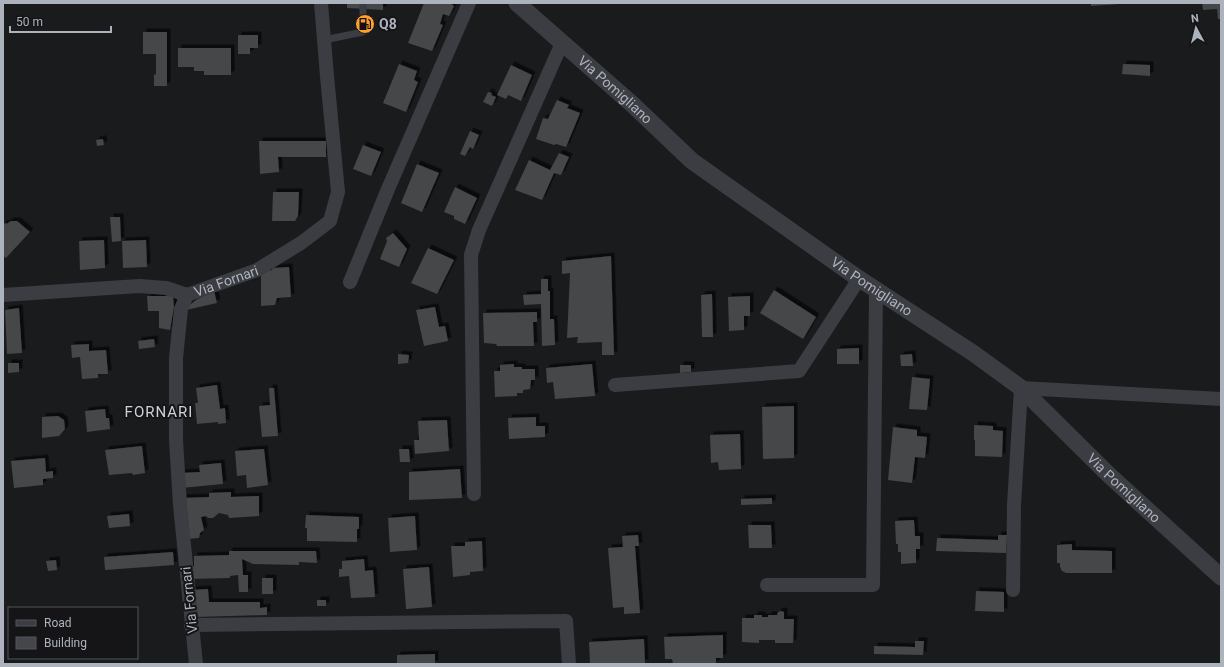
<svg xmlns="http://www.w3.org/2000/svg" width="1224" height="667" font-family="Roboto,sans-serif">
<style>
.building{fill:#44464a;filter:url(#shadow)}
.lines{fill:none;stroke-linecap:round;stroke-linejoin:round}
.service{stroke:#3b3d42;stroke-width:7}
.minor{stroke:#3b3d42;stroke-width:14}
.tertiary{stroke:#3b3d42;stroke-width:17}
.labels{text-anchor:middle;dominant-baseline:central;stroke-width:4;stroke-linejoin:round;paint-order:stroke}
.poi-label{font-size:14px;font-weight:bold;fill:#acb3bd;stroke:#151518;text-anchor:start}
.street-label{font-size:14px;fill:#acb3bd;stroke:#151518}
.neighbourhood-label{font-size:15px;letter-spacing:1px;fill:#cdd2d9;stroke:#151518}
</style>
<defs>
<filter id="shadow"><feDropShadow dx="3.5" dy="-3.5" stdDeviation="0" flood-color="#0009"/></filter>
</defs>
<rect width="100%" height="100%" fill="#1a1b1d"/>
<!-- building -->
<g class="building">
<polygon points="347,3 383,3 383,10 347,8"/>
<polygon points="424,3 450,3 454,6 449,16 443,14 440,24 443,25 432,51 408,43"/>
<polygon points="1091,3 1120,3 1120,4 1091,6"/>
<polygon points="1202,3 1221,3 1221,19 1218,19 1217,9 1203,10"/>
<polygon points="143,32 167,32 167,86 154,86 154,74 156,75 156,54 143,54"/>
<polygon points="238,35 258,35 258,48 250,48 250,54 238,54"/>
<polygon points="178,48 231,48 231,75 204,75 204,71 194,71 194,67 178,67"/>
<polygon points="399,64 417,71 414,80 418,82 406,112 383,103"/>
<polygon points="1123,64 1150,65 1150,76 1122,74"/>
<polygon points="511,65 532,75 521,101 508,95 506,99 497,95"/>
<polygon points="488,92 492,93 491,95 496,97 492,106 483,102"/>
<polygon points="557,100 569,105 567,108 580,113 566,147 556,144 554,145 536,139 543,118 548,119"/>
<polygon points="470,131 479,135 473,149 470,147 465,156 460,154"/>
<polygon points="103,139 104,145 97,146 96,140"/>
<polygon points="259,141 326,141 326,157 278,157 279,172 260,174"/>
<polygon points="363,145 381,152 371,176 353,169"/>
<polygon points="559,153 569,157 561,175 554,173 542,200 515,190 529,160 550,170"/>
<polygon points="417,164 439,173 422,212 401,203"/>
<polygon points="455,187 477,198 465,224 454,219 454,216 444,212"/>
<polygon points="273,192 299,192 298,216 295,221 272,221"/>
<polygon points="110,217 120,217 121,241 112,242"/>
<polygon points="11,221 17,221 30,232 6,258 3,256 3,224 5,223 6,224"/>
<polygon points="393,233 407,249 399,267 380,259 387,241 386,238"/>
<polygon points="104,240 105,268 80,270 79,241"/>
<polygon points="146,240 147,267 123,268 122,241"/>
<polygon points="428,248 454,260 437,294 411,283"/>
<polygon points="611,256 614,355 602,355 602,342 577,343 578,337 567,338 570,273 562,274 562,261"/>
<polygon points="289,267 291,297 277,298 275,305 261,306 261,272 272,270 273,268"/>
<polygon points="541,279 548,279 548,291 550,291 550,319 554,319 555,345 542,346 541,304 524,305 523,295 541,294"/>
<polygon points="774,290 816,317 803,339 760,313"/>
<polygon points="214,291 217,303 186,310 186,308 196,300"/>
<polygon points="712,294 713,337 702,337 701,295"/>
<polygon points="147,296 173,296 174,307 170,330 159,328 159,311 148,311"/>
<polygon points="750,296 750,316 744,316 744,330 729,331 728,297"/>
<polygon points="435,307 439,327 445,326 448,341 424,346 416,310"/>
<polygon points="19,308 22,353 7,354 5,310"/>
<polygon points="537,312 537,322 533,322 534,346 497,346 496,344 484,343 483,313"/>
<polygon points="154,339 155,347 139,349 138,341"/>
<polygon points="89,344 89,351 106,350 108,374 98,374 98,378 82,379 80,357 72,358 71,345"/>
<polygon points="859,348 859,364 837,364 837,349"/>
<polygon points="398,354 409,355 408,363 398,364"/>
<polygon points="912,354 913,366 901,366 900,355"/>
<polygon points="8,363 19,363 19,372 8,373"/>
<polygon points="514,364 514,367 522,367 522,369 535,369 535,380 531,380 530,389 523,390 523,393 517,393 517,396 495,397 494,371 500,371 500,365"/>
<polygon points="592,364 595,396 555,399 553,382 547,383 546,368"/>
<polygon points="680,365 691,365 691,372 680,373"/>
<polygon points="912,377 930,379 927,410 909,409"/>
<polygon points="217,385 220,409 225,408 226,423 218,424 218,422 197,424 195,403 198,403 196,388"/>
<polygon points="269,388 274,388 278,436 262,437 259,406 270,405"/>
<polygon points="794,406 794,458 763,459 762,407"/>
<polygon points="105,409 106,418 109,418 110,429 87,432 85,411"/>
<polygon points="58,416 64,420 65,429 59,436 42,438 42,417"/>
<polygon points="536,417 536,426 545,426 545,437 509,439 508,418"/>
<polygon points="447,420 449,451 415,454 414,440 419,440 418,421"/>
<polygon points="974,425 993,426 993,430 1003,431 1002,457 975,456 975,440 974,440"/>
<polygon points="893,427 917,430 917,436 927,437 925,458 915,457 912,483 888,480"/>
<polygon points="740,434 741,469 719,470 718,462 711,463 710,435"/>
<polygon points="142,446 145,473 133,475 132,473 109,475 105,450"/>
<polygon points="264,449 268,485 247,488 246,475 237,476 235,451"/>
<polygon points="399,449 409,449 410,462 400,462"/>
<polygon points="45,458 46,472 53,471 53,478 43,479 43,485 14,488 11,461"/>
<polygon points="221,463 223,484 181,488 180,473 200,472 199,465"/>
<polygon points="460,469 462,498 409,500 409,472"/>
<polygon points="231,492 231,497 259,496 259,516 229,518 228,515 219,513 213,518 208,518 206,516 201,517 204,530 200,533 199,538 185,539 182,498 209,497 209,493"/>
<polygon points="772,498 772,504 741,505 741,499"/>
<polygon points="129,514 130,526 109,528 107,516"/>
<polygon points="306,515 359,517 359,529 357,529 357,542 307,541 307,528 305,528"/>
<polygon points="415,516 417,550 390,552 388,518"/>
<polygon points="914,520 915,536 920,536 920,549 916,549 916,563 901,564 901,552 898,552 898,544 896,544 895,521"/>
<polygon points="748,525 771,525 772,548 749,548"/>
<polygon points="638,535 639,546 635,546 640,613 624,614 624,607 613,608 608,548 623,547 622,536"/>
<polygon points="998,535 1007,535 1006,553 936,551 937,538 998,540"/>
<polygon points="482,541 483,571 470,572 470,575 453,577 451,546 465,546 465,542"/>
<polygon points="1072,544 1072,550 1112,551 1112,573 1066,573 1062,571 1060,567 1060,563 1057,563 1057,545"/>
<polygon points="229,551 316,551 317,563 299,562 299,565 253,564 242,559 243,575 248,575 248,592 239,592 238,575 230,576 230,578 189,579 188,567 194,566 194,556 229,555"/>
<polygon points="173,552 174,565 105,570 104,557"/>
<polygon points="364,559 365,571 373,570 375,597 351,598 349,576 339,577 339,569 342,569 342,561"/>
<polygon points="56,560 57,570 48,571 46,561"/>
<polygon points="429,567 432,607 406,609 403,569"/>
<rect x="262" y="578" width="11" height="16"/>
<polygon points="208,589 209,602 260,602 260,608 267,607 267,615 195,617 192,590"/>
<polygon points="976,591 1004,592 1004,612 975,611"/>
<rect x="317" y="600" width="9" height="6"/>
<polygon points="781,611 784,612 784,619 794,619 793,643 775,643 775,640 759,640 759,643 742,642 742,618 754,618 754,615 762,615 762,617 768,617 768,615 777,615 778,612"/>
<polygon points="723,635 723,658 716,658 716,664 673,664 672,659 665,659 664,637"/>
<polygon points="644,639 645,663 590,664 589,642"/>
<polygon points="915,641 924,641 923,655 874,654 874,646 915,647"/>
<polygon points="435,654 435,664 397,664 397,655"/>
</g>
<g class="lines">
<!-- service -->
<polyline class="service" points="324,40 363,32 363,3"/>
<!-- minor -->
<g class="minor">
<polyline points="350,282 388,189 469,3"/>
<polyline points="3,295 139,286 166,288 187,295"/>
<polyline points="615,385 799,371 859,279"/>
<polyline points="474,494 471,255 479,230 562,43"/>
<polyline points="767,585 873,585 876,290"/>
<polyline points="1013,590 1014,505 1021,388 1221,399"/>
<polyline points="191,625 566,621 569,664"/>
<path id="s1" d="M196,664L180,505L176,440V358L181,309L187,295L257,270L301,243L330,221L338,192L327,76L321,3"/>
</g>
<!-- tertiary -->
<path class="tertiary" id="s2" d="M517,3L632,104L692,161L855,276L973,353L1021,388L1109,475L1221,577"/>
</g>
<!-- icons -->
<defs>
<g id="fuel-disc" transform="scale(1)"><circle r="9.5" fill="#fe9f31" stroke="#151518"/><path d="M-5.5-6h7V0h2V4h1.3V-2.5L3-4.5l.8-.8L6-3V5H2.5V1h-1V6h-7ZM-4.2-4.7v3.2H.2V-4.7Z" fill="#111"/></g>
</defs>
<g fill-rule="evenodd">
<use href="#fuel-disc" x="365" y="24"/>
</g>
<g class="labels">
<!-- poi labels -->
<g class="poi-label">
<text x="379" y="24">Q8</text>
</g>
<!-- street labels -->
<g class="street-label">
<text stroke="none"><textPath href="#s2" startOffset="131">Via Pomigliano</textPath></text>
<text stroke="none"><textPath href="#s1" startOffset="413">Via Fornari</textPath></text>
<text stroke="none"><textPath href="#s2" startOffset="455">Via Pomigliano</textPath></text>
<text stroke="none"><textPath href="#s2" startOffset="779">Via Pomigliano</textPath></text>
<text transform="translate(189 600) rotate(-96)">Via Fornari</text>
</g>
<!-- neighbourhood labels -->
<g class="neighbourhood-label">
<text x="159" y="412">FORNARI</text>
</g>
</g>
<!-- border -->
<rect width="1224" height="667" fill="none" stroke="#acb3bd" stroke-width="8"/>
<!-- legend -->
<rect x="8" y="607" width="130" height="52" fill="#151518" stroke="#51545a"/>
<rect x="16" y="620" width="20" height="6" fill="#3b3d42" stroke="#51545a"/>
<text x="44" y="627" font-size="12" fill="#acb3bd">Road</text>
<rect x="16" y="637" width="20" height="12" fill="#44464a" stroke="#51545a"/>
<text x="44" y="647" font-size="12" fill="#acb3bd">Building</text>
<!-- north arrow -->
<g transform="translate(1196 28) rotate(353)" stroke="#151518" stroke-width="3" paint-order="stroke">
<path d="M0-3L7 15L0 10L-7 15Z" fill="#acb3bd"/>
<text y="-6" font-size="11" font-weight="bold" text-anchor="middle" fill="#acb3bd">N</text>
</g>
<!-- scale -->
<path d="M10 26v6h101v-6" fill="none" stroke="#acb3bd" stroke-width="2"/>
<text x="16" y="26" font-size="12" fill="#acb3bd" stroke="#151518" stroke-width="3" paint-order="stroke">50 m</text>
</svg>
